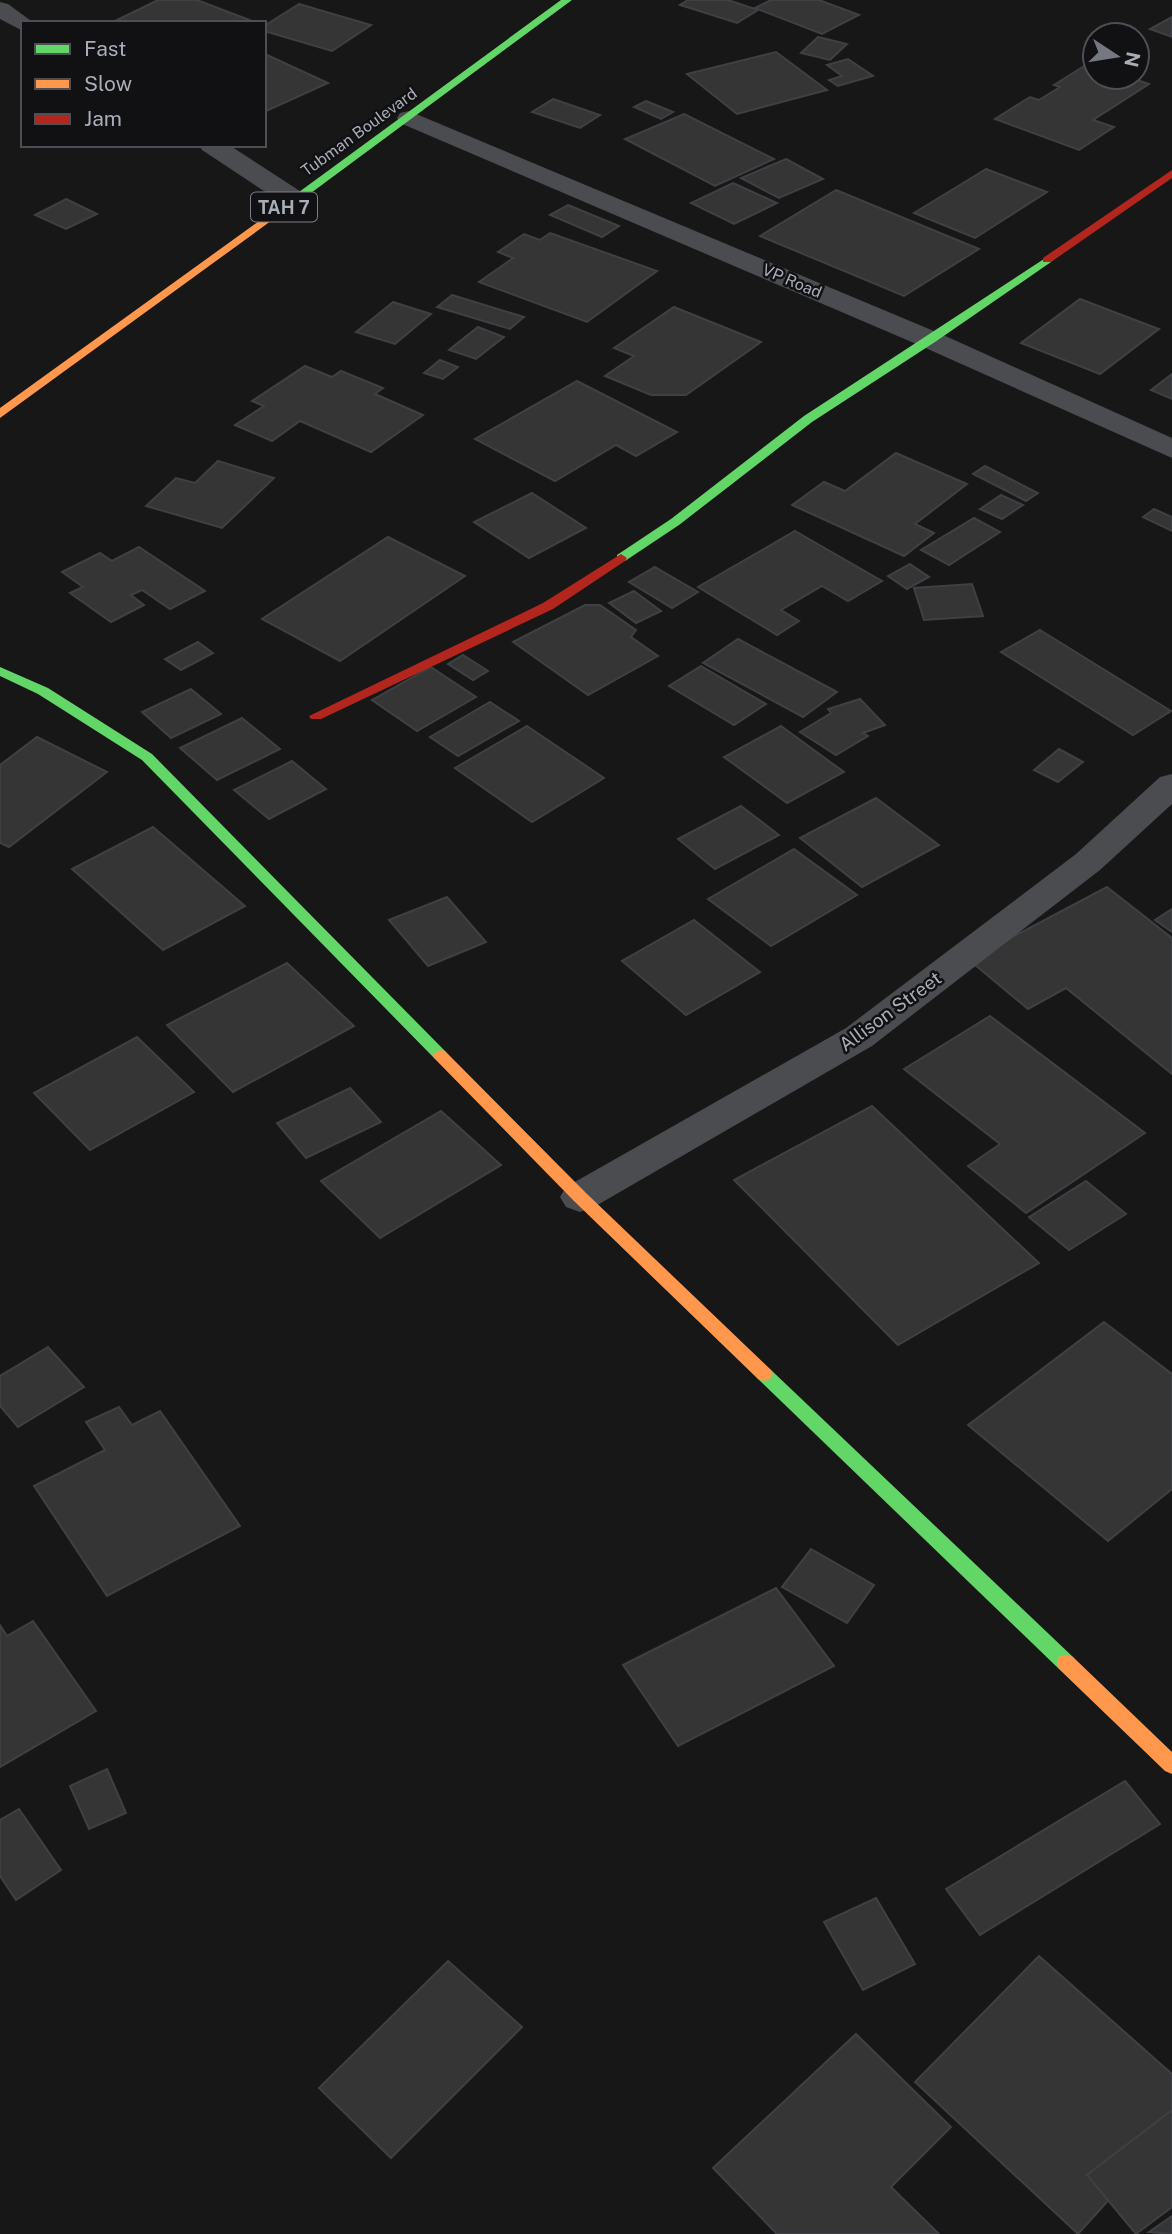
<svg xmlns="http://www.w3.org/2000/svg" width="1172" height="2234" font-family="'Public Sans',sans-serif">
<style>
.building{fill:#353536;stroke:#3f4043;stroke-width:2}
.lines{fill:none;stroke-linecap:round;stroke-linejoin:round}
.street{fill:#4b4c50;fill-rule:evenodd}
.fast{fill:#63d668;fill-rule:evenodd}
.slow{fill:#ff974d;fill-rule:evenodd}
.jam{fill:#b3261e;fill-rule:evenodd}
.labels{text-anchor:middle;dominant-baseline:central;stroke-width:5;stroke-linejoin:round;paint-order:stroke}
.far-street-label{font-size:16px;fill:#a8adb8;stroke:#111113}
.shield{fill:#111113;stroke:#7b7e86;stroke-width:2}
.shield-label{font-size:18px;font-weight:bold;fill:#a8adb8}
.street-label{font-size:19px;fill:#a8adb8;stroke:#111113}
</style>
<rect width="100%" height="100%" fill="#171717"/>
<!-- building -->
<g class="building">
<polygon points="158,0 197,0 252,21 111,23"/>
<polygon points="688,0 728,0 758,10 737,23 680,5"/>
<polygon points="771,0 819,0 859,15 822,34 755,8"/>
<polygon points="299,4 371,25 332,51 264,31 264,26"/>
<polygon points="1172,17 1172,37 1150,29"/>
<polygon points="818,37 847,44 830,60 801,53"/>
<polygon points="776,52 827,90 737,114 687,74"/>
<polygon points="267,55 328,83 264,112 264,56"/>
<polygon points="848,59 873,76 838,86 829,80 842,76 827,65"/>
<polygon points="1089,63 1095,65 1095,77 1129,77 1149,84 1093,120 1114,127 1079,150 995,119 1030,97 1039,100 1060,87 1054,85"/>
<polygon points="553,99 600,115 580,128 532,112"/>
<polygon points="646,101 673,112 661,119 634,107"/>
<polygon points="684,114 774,159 715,186 625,139"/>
<polygon points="786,159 823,179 779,198 741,178"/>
<polygon points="986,169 1047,192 975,238 914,213"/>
<polygon points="733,183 777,203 734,224 691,203"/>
<polygon points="836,190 979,249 904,296 760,236"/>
<polygon points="66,199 97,214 66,229 35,215"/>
<polygon points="568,205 619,226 602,237 550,215"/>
<polygon points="550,233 657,271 587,322 479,282 513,258 498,252 524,234 540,240"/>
<polygon points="452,295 524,317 510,329 437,307"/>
<polygon points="1080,299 1159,329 1100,374 1021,343"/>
<polygon points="393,302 431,314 395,344 356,332"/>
<polygon points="674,307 761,342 686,395 651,395 605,376 634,356 614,348"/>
<polygon points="478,327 504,337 476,359 449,350"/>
<polygon points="440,360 458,367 443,379 424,373"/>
<polygon points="305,366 332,377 341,371 383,388 375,394 423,415 371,452 300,421 272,441 235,425 264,406 252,401"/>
<polygon points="1172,374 1172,399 1151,390"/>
<polygon points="577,381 677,432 636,456 616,445 555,481 475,439"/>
<polygon points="896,453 967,484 915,524 934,533 904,556 792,505 824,482 845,491"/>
<polygon points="218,461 274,478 222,528 146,506 176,478 195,483"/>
<polygon points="985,466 1038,493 1026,501 973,474"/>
<polygon points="532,493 586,528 529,558 474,522"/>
<polygon points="1001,495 1023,505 1002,519 980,509"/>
<polygon points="1154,509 1172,517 1172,531 1143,517"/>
<polygon points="974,518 1000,532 949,565 921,550"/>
<polygon points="795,531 882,581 848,601 822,586 781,610 799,621 777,635 698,587"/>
<polygon points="388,537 465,576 340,661 262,619"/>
<polygon points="139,547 205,591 170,609 142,590 131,595 144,605 111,622 70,593 83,587 62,572 100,553 112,561"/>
<polygon points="910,564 929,577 907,589 888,576"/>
<polygon points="655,567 698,592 672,608 629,582"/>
<polygon points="972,584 983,616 924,620 914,588"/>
<polygon points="634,591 661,611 636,623 609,603"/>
<polygon points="585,605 600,605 636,630 631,637 658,656 588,695 513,642"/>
<polygon points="1040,630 1171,711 1133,735 1001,652"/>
<polygon points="738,639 837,692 803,717 703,663"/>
<polygon points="198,642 213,653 181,670 165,659"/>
<polygon points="463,655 488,671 473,680 448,664"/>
<polygon points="701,666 766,704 734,725 669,686"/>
<polygon points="431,667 476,697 417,731 372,700"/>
<polygon points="191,689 221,714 171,738 142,712"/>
<polygon points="860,699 885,725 863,733 868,736 836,755 800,732 831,713 828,709"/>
<polygon points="490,702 519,721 458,756 430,737"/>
<polygon points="242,718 280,749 217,780 180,748"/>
<polygon points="527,726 604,778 532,822 455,768"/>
<polygon points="781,726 844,772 787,803 724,757"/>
<polygon points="37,737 107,772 9,847 0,843 0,765"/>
<polygon points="1059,749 1083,762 1058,782 1034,770"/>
<polygon points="292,761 326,789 269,819 234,790"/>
<polygon points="876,798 939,845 862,887 800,838"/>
<polygon points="741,806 779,835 715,869 678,839"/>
<polygon points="153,827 245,906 163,950 72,869"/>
<polygon points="794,849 857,895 771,946 708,899"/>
<polygon points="1107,887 1172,938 1172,1074 1066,988 1028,1009 969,960"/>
<polygon points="447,897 486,942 428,966 389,920"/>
<polygon points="1172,909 1172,932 1155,920"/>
<polygon points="694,920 760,972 686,1015 622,961"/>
<polygon points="287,963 354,1026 233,1092 167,1025"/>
<polygon points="990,1016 1145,1133 1026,1213 968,1166 1000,1144 904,1069"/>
<polygon points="137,1037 194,1092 90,1150 34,1093"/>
<polygon points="350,1088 381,1122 306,1158 277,1123"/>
<polygon points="872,1106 1039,1263 898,1345 734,1180"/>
<polygon points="441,1111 501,1165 380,1238 321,1181"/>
<polygon points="1086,1181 1126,1214 1069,1250 1029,1217"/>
<polygon points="1104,1322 1172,1374 1172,1489 1108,1541 968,1425"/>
<polygon points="48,1347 84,1387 18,1427 0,1406 0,1376"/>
<polygon points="119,1407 132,1425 160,1411 240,1526 107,1596 34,1486 105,1450 86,1422"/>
<polygon points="811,1549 874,1585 847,1623 782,1587"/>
<polygon points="776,1588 834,1666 678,1746 623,1665"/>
<polygon points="33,1621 96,1711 0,1767 0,1625 7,1636"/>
<polygon points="107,1769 126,1813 89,1829 70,1786"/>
<polygon points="1125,1781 1160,1824 980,1935 946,1889"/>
<polygon points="19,1809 61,1870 16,1900 0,1876 0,1820"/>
<polygon points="876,1898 915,1964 863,1990 824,1922"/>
<polygon points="1039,1956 1172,2074 1172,2130 1078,2234 915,2082"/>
<polygon points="448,1961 522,2027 391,2158 319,2088"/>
<polygon points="856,2034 951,2127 891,2187 939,2234 777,2234 713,2168"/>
<polygon points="1172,2110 1172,2207 1136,2234 1087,2175"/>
<polygon points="1172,2216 1172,2234 1149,2232"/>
</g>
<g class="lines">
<!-- street -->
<g class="street">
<polygon points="0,2 8,4 34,23 23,23 23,31 0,19"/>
<polygon points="409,111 941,334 1172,438 1172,458 921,346 400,123 397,118 400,113"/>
<polygon points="199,145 229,145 303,193 307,199 303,205 294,207 285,205 202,150"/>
<polygon points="1172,774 1172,804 1100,870 872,1046 594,1207 580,1212 566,1207 560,1197 566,1187 846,1028 1076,854 1160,777"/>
</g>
<!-- fast -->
<g class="fast">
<polygon points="561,0 572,0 292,207 284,207 284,203"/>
<polygon points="1047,257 1053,260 1051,262 935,342 812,422 679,525 625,561 617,561 617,555 671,519 804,416"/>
<polygon points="0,667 48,688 152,754 445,1051 448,1055 445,1059 435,1059 142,760 38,694 0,676"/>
<polygon points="764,1367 770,1369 1073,1657 1075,1663 1073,1669 1066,1671 1059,1669 758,1379 755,1374 758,1369"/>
</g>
<!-- slow -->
<g class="slow">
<polygon points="284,203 293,205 0,418 0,408"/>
<polygon points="440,1050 445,1051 586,1193 770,1369 773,1374 770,1379 764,1381 758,1379 574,1201 435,1059 432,1055"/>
<polygon points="1066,1655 1073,1657 1172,1752 1172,1774 1165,1771 1059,1669 1057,1663 1059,1657"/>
</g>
<!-- jam -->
<g class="jam">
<polygon points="1172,170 1172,178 1051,262 1043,262 1043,258"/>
<polygon points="621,554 627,558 625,561 553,609 321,719 311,719 309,716 543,603"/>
</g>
</g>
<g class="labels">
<!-- far-street labels -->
<g class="far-street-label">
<text transform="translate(359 132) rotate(-36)">Tubman Boulevard</text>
<text transform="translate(792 281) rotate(23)">VP Road</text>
</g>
<!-- shield labels -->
<rect class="shield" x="251" y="192.5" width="66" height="29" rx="5"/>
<g class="shield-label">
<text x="284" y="207">TAH 7</text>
</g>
<!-- street labels -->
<g class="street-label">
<text transform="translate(890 1011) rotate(-36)">Allison Street</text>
</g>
</g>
<!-- legend -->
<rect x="21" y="21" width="245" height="126" fill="#111113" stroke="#4d4f55" stroke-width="2"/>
<rect x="35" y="44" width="35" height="10" fill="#63d668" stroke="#4d4f55" stroke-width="2"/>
<text x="84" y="56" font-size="21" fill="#a8adb8">Fast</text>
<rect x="35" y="79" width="35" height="10" fill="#ff974d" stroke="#4d4f55" stroke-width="2"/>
<text x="84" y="91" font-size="21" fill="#a8adb8">Slow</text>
<rect x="35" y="114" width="35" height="10" fill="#b3261e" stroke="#4d4f55" stroke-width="2"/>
<text x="84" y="126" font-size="21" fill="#a8adb8">Jam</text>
<!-- north arrow -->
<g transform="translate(1116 56) rotate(102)"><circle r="33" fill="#111113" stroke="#4d4f55" stroke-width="2"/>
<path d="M0-5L12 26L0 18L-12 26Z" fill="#757880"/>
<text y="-10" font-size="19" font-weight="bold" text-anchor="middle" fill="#a8adb8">N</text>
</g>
</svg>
